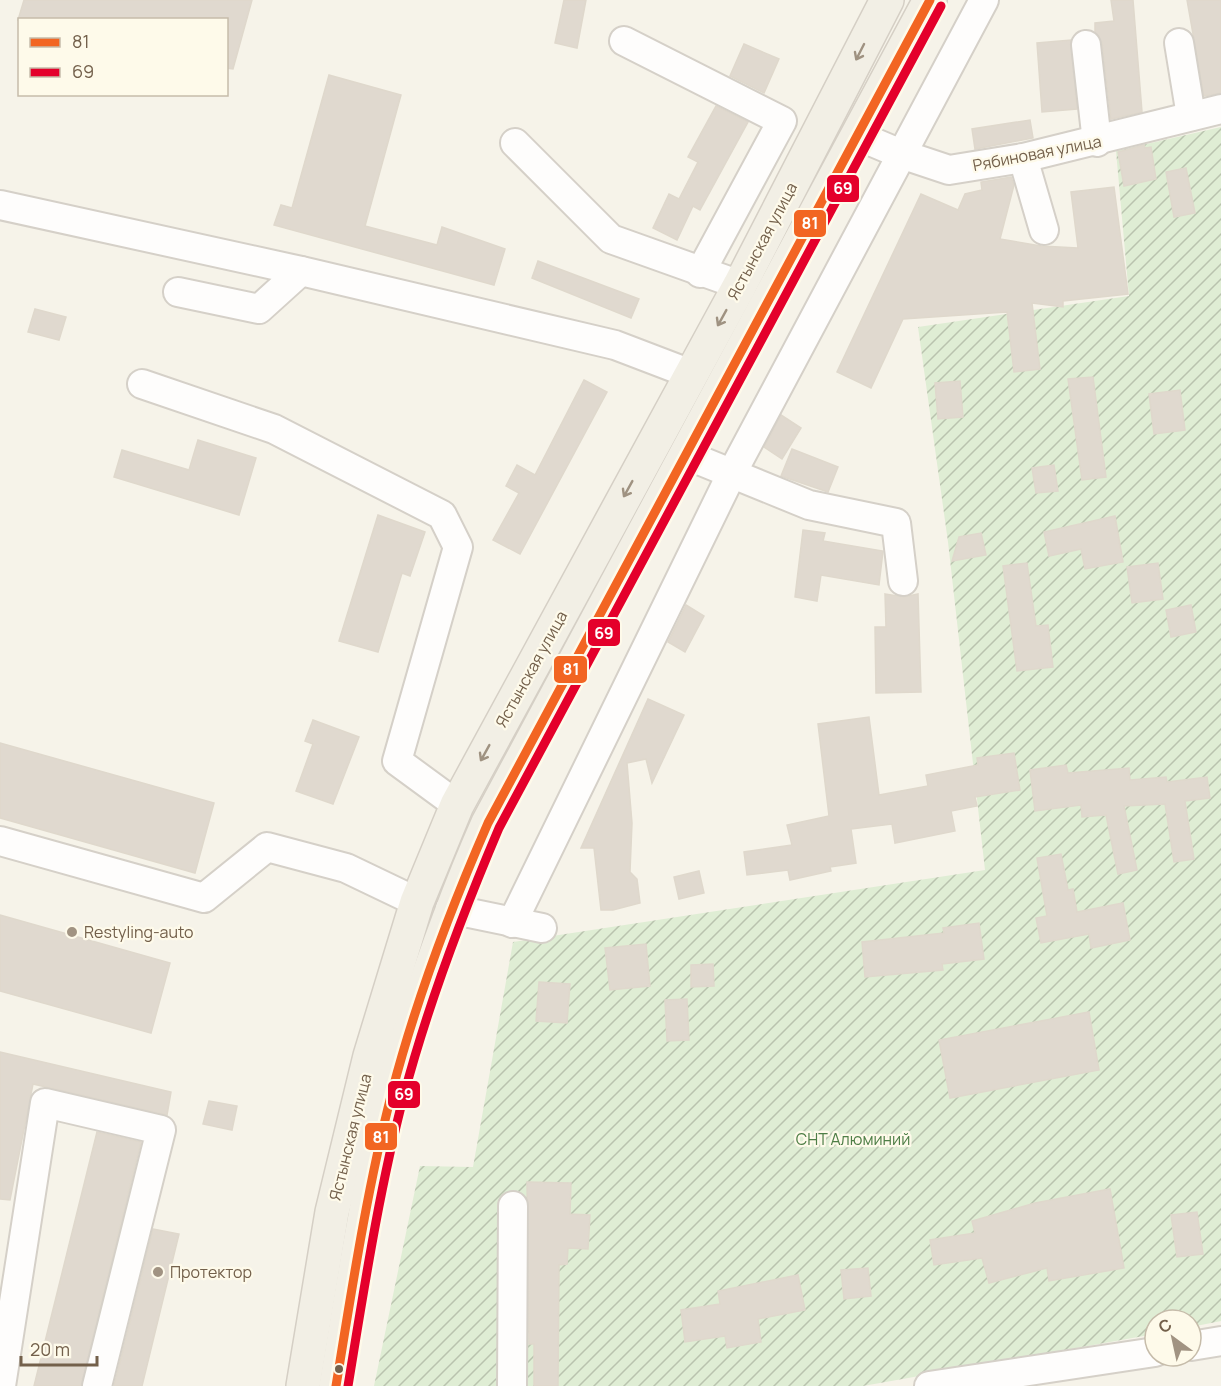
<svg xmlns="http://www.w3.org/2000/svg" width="1221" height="1386" font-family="Manrope,sans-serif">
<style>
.garden{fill:url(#garden-furrows)}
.building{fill:#e0d9cf;stroke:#dfd8cc;stroke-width:1.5}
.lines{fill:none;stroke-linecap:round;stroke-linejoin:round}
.minor-casing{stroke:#d5d0c8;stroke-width:32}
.major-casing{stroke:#d5cfc5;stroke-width:36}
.minor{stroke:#fefdfc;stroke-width:28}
.major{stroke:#f2efe5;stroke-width:33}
.bus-1-casing{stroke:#fefaea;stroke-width:14}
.bus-2-casing{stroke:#fefaea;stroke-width:14}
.bus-1{stroke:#f26522;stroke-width:9}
.bus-2{stroke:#e4002b;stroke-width:9}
.oneway{stroke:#9f9281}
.poi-dot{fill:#a19382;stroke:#fefaea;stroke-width:2}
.bus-dot{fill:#73604b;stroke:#fefaea;stroke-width:2}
.labels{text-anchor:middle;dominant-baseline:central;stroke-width:4.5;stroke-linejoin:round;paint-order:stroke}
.street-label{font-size:16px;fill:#73604b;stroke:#fefaea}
.poi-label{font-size:16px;fill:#73604b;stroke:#fefaea;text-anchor:start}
.park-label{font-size:16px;fill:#4e7e46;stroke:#fefaea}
.line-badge{stroke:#fefaea;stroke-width:2}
.badge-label{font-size:16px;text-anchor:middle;font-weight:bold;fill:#fff}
</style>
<defs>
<pattern id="garden-furrows" width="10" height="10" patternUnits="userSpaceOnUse" patternTransform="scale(1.5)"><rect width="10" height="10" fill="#dfedd4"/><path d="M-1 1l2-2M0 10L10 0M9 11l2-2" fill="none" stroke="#b9c3ae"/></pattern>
</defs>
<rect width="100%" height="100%" fill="#f6f3e9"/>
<!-- garden -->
<polygon class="garden" points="1221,127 1221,1321 1191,1327 1191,1320 1155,1320 1155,1334 863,1386 374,1386 420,1166 473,1167 513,942 985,870 948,542 918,327 1129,296 1116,151"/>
<!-- building -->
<g class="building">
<polygon points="24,0 252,0 233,69 226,68 226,20 18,20"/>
<polygon points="564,0 586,0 577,48 555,43"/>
<polygon points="1111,0 1133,0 1142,112 1111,119 1102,43 1095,32 1095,23 1114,21"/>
<polygon points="1187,0 1221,0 1221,93 1204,96"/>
<polygon points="1071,40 1077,109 1042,112 1037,43"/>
<polygon points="744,44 779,59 764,93 730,76"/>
<polygon points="329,75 401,95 365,226 437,245 442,227 505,249 494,285 274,225 281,205 292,208"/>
<polygon points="716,106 748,122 700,210 693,206 677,240 653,228 669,194 679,199 698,162 688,157"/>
<polygon points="1030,120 1033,138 975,149 972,129"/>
<polygon points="1144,145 1145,148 1151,147 1156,179 1124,186 1118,152"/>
<polygon points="1186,168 1195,213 1174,217 1166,172"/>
<polygon points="1011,177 1014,185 1000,239 1041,246 1078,248 1071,192 1114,187 1128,294 1063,301 1063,307 1032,303 1040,369 1014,372 1007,312 903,319 871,388 837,372 921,194 958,210 965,194 982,190 981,182"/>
<polygon points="538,261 639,299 631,318 532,278"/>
<polygon points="35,309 66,317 59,340 28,332"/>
<polygon points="1093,377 1106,477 1082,480 1068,379"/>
<polygon points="584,380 607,392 520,554 493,540 519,493 506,486 517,465 535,475"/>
<polygon points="960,381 963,417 938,419 935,383"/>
<polygon points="1180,390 1185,430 1154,434 1149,394"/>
<polygon points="781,415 801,428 782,459 764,447"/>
<polygon points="198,440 256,458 239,515 114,477 122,450 189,470"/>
<polygon points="792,449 838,467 828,492 781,476"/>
<polygon points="1054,465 1058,491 1036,493 1032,468"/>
<polygon points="378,515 425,532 410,576 402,573 378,652 339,641"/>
<polygon points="1115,516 1123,562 1085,569 1081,549 1049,556 1044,532"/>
<polygon points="803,530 825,533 823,541 883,551 879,585 821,575 817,601 795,597"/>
<polygon points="981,533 986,555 952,561 959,537"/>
<polygon points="1027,563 1036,626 1048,625 1053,667 1017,671 1003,566"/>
<polygon points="1158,563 1163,599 1132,603 1127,567"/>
<polygon points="885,594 904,597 918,594 921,692 876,693 875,627 886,627"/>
<polygon points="686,605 704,616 685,652 668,642"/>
<polygon points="1191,605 1196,632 1171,637 1166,610"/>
<polygon points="648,699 684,715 652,783 646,759 627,763 632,823 630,872 637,879 640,903 613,910 601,910 594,848 581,848"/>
<polygon points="869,717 879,795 928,786 926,775 978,765 977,758 1014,753 1020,790 975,797 977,806 951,811 955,831 895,843 892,824 851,829 856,863 830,867 831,871 790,880 788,870 747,875 744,852 792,845 787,825 829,816 818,724"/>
<polygon points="313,720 359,737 333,804 296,791 313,744 305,741"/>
<polygon points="0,743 214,803 195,873 0,818"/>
<polygon points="1066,765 1068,773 1129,768 1130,780 1166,777 1167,782 1207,777 1210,798 1185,801 1194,859 1174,862 1165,804 1124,806 1137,870 1118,874 1106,815 1082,817 1081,805 1035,811 1030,770"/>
<polygon points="1061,854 1068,890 1073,889 1077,912 1123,903 1130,940 1091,948 1089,934 1041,943 1036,918 1047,916 1037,858"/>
<polygon points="699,871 704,893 679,899 674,877"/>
<polygon points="0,915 170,963 151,1033 0,991"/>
<polygon points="979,923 984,959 942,964 943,970 865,977 862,942 944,933 943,928"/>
<polygon points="646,944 650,986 610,990 605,948"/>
<polygon points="713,964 714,986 691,987 691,965"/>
<polygon points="539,982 570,984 567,1023 536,1021"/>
<polygon points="687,999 689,1040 667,1041 665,1000"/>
<polygon points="1089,1012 1099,1070 950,1098 939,1040"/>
<polygon points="0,1052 171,1092 167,1115 33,1084 10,1200 0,1199"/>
<polygon points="209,1101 237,1106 232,1130 203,1124"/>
<polygon points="97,1132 141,1142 81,1386 34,1386"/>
<polygon points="527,1182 571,1183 570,1214 590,1215 588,1249 568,1248 567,1264 559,1265 558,1386 534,1386 534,1344 529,1344"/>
<polygon points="1110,1189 1124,1268 1049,1281 1047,1268 989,1283 982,1258 934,1265 930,1240 975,1233 972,1221 1035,1203"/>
<polygon points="1197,1212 1203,1254 1177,1257 1171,1215"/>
<polygon points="153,1229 179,1234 142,1386 114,1386"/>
<polygon points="868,1268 871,1296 844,1299 841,1270"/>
<polygon points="798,1275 805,1310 758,1319 761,1342 727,1348 725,1336 685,1342 681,1310 720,1304 718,1291"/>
</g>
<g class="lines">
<!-- minor casing -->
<g class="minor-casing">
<g id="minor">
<polyline points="624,41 782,121 700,273"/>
<polyline points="1179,43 1191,116"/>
<polyline points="1086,45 1097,142"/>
<polyline points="856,135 901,154 949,170 1023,158 1221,109"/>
<polyline points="515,143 611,239 740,285"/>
<polyline points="1023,158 1044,230"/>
<polyline points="0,205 301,271 615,345 691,374"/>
<polyline points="178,292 259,309 301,271"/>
<polyline points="142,384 274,429 442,515 458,547 397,761 457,805"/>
<polyline points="684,454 809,505 896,523 903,581"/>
<polyline points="0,841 204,898 267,847 346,868 417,902"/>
<polyline points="450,909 542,928"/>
<polyline points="512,923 732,473 984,0"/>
<polyline points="1191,1346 1221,1341"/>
<polyline points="1,1386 45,1103 161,1130 97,1386"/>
<polyline points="512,1386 513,1206"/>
<polyline points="929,1386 1155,1352"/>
</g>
</g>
<!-- major casing -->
<g class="major-casing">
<g id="major">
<polyline points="303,1386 332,1212 370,1056 417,902 457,805 740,285 887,0"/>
<path d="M336,1386C355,1274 371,1160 404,1050C428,973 455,898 488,823L930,0"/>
</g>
</g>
<!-- minor -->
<use href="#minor" class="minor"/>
<!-- major -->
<use href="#major" class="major"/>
<!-- bus-1 casing -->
<g class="bus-1-casing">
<path id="bus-1" d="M336,1386C352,1288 367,1189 392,1092C416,1000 450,910 488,823L930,0"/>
</g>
<!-- bus-2 casing -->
<g class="bus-2-casing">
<path id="bus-2" d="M348,1386C364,1289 379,1190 404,1095C428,1004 462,915 499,828L941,6"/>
</g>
<!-- bus-1 -->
<use href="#bus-1" class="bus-1"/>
<!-- bus-2 -->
<use href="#bus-2" class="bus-2"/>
</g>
<!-- one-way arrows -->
<defs><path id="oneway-shaft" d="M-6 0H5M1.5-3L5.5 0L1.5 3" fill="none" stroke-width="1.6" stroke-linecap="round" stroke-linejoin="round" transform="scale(1.5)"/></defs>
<g class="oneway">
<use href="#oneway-shaft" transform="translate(860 52) rotate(117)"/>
<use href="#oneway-shaft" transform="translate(722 318) rotate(119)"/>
<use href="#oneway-shaft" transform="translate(628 489) rotate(119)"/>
<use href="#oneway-shaft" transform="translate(485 753) rotate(119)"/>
</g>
<!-- markers -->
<g class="poi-dot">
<circle cx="72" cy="932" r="6"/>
<circle cx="158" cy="1272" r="6"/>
</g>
<circle class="bus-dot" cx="339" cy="1369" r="5"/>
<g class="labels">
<!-- street labels -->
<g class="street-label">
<text transform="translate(1037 153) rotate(-11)">Рябиновая улица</text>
<text transform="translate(762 241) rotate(-62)">Ястынская улица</text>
<text transform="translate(531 669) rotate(-61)">Ястынская улица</text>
<text transform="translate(350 1137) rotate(-76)">Ястынская улица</text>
</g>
<!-- poi labels -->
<g class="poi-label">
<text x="84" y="932">Restyling-auto</text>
<text x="170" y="1272">Протектор</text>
</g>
<!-- park labels -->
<g class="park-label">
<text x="853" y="1139">СНТ Алюминий</text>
</g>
</g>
<g class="line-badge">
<rect x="826" y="174" width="34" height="29" rx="6" fill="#e4002b"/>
<rect x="793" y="209" width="34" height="29" rx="6" fill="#f26522"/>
<rect x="587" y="618" width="34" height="29" rx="6" fill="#e4002b"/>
<rect x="553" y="655" width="35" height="29" rx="6" fill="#f26522"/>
<rect x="387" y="1080" width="34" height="29" rx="6" fill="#e4002b"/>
<rect x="364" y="1122" width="34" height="29" rx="6" fill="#f26522"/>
</g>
<g class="badge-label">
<text x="843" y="194">69</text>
<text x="810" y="229">81</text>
<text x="604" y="639">69</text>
<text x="571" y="675">81</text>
<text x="404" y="1100">69</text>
<text x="381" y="1143">81</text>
</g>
<!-- legend -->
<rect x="18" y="18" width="210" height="78" fill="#fefaea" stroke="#c6bcaa" stroke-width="1.5"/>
<rect x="30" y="38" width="30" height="9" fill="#f26522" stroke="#c6bcaa" stroke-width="1.5"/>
<text x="72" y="48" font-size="18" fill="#73604b">81</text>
<rect x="30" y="68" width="30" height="9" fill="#e4002b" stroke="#c6bcaa" stroke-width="1.5"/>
<text x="72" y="78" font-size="18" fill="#73604b">69</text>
<!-- north arrow -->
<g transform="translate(1173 1338) rotate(327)"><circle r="28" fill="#fefaea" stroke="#c6bcaa" stroke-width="1.5"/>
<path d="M0-4.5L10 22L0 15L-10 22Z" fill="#a19382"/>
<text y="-9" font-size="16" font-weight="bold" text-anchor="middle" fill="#73604b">С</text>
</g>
<!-- scale -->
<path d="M21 1356v9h76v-9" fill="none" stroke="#73604b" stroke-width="3"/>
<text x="30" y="1356" font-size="18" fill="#73604b" stroke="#fefaea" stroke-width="4.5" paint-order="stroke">20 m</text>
</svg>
